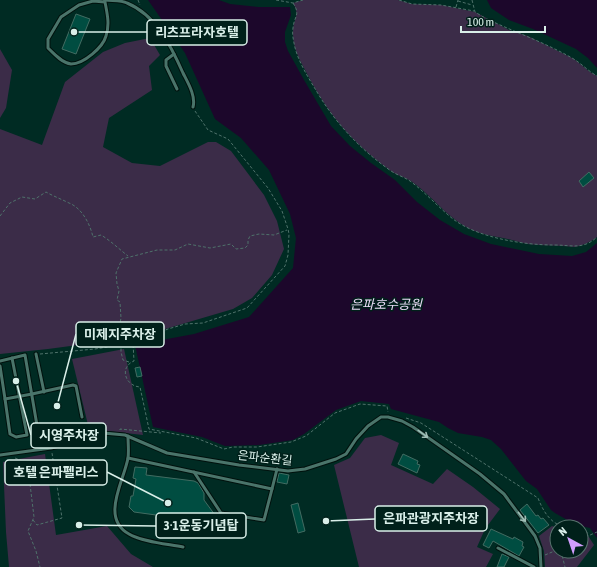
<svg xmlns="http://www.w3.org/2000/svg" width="597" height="567" font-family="'Asap Condensed','Noto Sans KR',sans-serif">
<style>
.green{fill:#3b2c48}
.water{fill:#1c072b}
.building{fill:#004d41;stroke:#426c62}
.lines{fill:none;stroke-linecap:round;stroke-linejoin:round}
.service-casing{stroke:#00110d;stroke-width:5}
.path{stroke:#4f726b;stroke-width:1;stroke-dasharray:3 2;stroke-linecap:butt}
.service{stroke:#4a746a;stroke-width:3}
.oneway{stroke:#a0beb6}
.labels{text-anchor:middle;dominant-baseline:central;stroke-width:3;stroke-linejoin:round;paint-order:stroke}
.street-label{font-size:12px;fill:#d9efe9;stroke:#00201a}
.water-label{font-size:13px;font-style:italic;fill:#eadbf7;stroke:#00201a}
.leader{fill:none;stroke:#d9efe9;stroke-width:1.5}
.callout-dot{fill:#d9efe9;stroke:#00201a;stroke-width:1.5}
.callout{fill:#00201a;stroke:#d9efe9;stroke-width:1.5}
.callout-label{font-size:13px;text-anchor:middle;font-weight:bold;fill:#d9efe9}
</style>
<rect width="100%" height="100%" fill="#002b23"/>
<!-- green -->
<g class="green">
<path d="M303,0H398L412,4L441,5L475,12L509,30L528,36L574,59L590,72L597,76V237C590,242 584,245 575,247C559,245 543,246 527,244C522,243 517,241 512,240C500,237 489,236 477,232C453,223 439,204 420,188C416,185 412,181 407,179C402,176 396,175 391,171C351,142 326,112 304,68C298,57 293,46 293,34C292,20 301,16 293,3Z"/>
<polygon points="150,38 160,55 149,66 152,90 109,118 103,147 132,163 160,166 208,142 216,142 231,151 264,195 277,221 284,249 272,275 252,298 233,309 138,337 48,349 0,354 0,129 42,145 65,82 103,52 125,43"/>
<polygon points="0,49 12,70 6,108 0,118"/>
<polygon points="124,349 143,435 89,429 72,359"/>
<polygon points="381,435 399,443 391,465 433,484 447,469 473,487 500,509 485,529 477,547 493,554 486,567 359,567 334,465 350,458 365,438"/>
<polygon points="45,454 56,535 107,526 131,554 153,567 9,567 6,532 3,462"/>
<polygon points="552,526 557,528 557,551 581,551 581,533 587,534 594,545 577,567 545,567 544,551 539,536"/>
</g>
<!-- water -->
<g class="water">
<polygon points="148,0 219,0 230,4 258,7 290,7 291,15 285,32 285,42 288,51 304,80 331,126 350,146 371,163 395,180 417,202 440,220 464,234 491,244 539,254 572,256 586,252 597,243 597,538 590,528 576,525 555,513 551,510 537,489 526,481 501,449 491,440 482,437 458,433 448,428 439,422 391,409 389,404 361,401 336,410 304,434 293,440 259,445 225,446 202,437 153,427 135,345 194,334 249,317 293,268 296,238 290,214 269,170 241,138 215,119 185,53"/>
<polygon points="487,0 597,0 597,68 588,58 576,49 533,29 509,20 491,8"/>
</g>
<!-- building -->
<g class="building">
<polygon points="76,14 90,19 76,54 62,49"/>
<polygon points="589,172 594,178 583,187 579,181"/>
<polygon points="140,367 142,376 137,377 135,368"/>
<polygon points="403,454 418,461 417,464 420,465 417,473 398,464"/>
<polygon points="135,467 147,468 146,475 194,481 198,483 204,493 204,500 223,526 207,538 202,530 192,537 178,518 134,512 129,507 131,496 133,496 136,479 133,478"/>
<polygon points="279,473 289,475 287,484 277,482"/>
<polygon points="298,503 305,531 298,533 291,505"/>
<polygon points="527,504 536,516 538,515 541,519 543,518 549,525 538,533 520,510"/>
<polygon points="491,529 513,539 514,537 523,542 522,546 524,547 519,556 493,541 489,548 483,545"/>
<polygon points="502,554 509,557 504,567 497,567"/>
</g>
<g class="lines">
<!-- service casing -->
<g class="service-casing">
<g id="service">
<path d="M105,0V2C107,13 110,24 106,36C103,47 84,64 71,64C62,63 54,54 48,48V39L61,17L79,5L93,1L105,2"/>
<path d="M105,0C112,1 121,0 127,3C156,15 171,46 183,73C188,83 196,96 193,107"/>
<polyline points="174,54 166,60 166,66 177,89"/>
<polyline points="36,354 44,392"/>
<polyline points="0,361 25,355 41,449"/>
<polyline points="0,366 5,399 32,394 73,385 76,386 82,417"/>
<polyline points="5,399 10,434 16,437 27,435 12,358"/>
<path d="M128,436C128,444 129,451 128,458C124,481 100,518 129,534C142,542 168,544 183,547"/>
<polyline points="0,455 51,448 72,443 103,433 125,435 167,453 239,465 288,471 305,469 336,459 346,454 356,439 368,426 381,417 388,417 402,421 413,427 480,474 504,494 535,536 540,548 541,567"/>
<polyline points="128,458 272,489 277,469"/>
<polyline points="194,472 221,513 264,520 272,489"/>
<polyline points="498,548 534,567"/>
</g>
</g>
<!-- path -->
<g class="path">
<polyline points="138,0 140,5"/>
<polyline points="276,0 293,3 303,0"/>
<polyline points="399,0 412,4 441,5 474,11"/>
<path d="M472,0L475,12L485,18C514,32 544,42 572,58C581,63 588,71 597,76"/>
<polyline points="458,1 472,5"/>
<path d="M293,3C301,15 294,16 293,28C292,33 293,38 294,43C297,60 308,77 317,92C336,124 361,150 391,171C397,175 404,177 410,181C425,192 438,207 453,219C478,238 524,245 554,245C572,245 583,250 597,237"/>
<polyline points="456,7 458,0"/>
<path d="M195,111L208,130L228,139L268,188L282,211L288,229L289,234L288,255L285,266L247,308L203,323L185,324L168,329L133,343L134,361C119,367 125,386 140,387L149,429L196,438L224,449L233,447H257L291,442L306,436L335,413L360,404L387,406L388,412"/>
<path d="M0,216L10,203L22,197L35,199L46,192C53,196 61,199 69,203C82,208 90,224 93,237L101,235C111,241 119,249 128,256"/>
<polyline points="40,354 95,349 132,343"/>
<polyline points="129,362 123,360 121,352 121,339 119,329 121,318 120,302 117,300 119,291 117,284 116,273 122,259 157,250 175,250 188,244 210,248 231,244 236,249 245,248 248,245 248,240 250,236 259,234 274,235 287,230"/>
<path d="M406,418L421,423L538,498C543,511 550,523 564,527"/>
<polyline points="120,430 120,429 161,433"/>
<polyline points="15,458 25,462 28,465 32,477 30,484 34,517 28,531 36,551 40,567"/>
<polyline points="33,520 37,525 62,518 52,453"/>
<polyline points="581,529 589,534"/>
<polyline points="581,539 597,532"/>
<polyline points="561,551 565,567"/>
<polyline points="545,555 557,550"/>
</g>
<!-- service -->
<use href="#service" class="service"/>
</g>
<!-- one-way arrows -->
<defs><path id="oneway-shaft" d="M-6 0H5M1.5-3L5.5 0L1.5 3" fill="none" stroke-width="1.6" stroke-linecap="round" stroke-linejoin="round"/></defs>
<g class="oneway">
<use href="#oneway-shaft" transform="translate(423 434) rotate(36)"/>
<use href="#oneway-shaft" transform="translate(522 517) rotate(52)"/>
</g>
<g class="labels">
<!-- street labels -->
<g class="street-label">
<text transform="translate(265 458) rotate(6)">은파순환길</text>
</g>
<!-- water labels -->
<g class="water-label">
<text x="386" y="304">은파호수공원</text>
</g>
</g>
<!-- callouts -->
<path class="leader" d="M74 32L147 32M57 406L76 334M16 381L31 435M168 503L107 472M326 521L375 519M79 525L156 526"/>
<g class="callout-dot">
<circle cx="74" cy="32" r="4"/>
<circle cx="57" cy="406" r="4"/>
<circle cx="16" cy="381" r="4"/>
<circle cx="168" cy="503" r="4"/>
<circle cx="326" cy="521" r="4"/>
<circle cx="79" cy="525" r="4"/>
</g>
<g class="callout">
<rect x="147" y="20" width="100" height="25" rx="4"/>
<rect x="76" y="322" width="88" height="25" rx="4"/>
<rect x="31" y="423" width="75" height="25" rx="4"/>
<rect x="5" y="460" width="102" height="25" rx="4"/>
<rect x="375" y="506" width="112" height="25" rx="4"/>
<rect x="156" y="513" width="90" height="25" rx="4"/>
</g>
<g class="callout-label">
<text x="197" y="37">리츠프라자호텔</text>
<text x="120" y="339">미제지주차장</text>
<text x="69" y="440">시영주차장</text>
<text x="56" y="477">호텔 은파펠리스</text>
<text x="431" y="523">은파관광지주차장</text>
<text x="201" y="530">3·1운동기념탑</text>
</g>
<!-- north arrow -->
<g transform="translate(569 539) rotate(320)"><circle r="19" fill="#00201a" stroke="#57736d"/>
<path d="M0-3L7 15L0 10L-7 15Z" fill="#d19dfe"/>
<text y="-6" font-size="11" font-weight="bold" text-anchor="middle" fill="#d9efe9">N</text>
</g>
<!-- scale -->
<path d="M461 26v6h84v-6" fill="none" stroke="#d9efe9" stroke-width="2"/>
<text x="467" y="26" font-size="12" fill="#d9efe9" stroke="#00201a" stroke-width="3" paint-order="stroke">100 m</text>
</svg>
